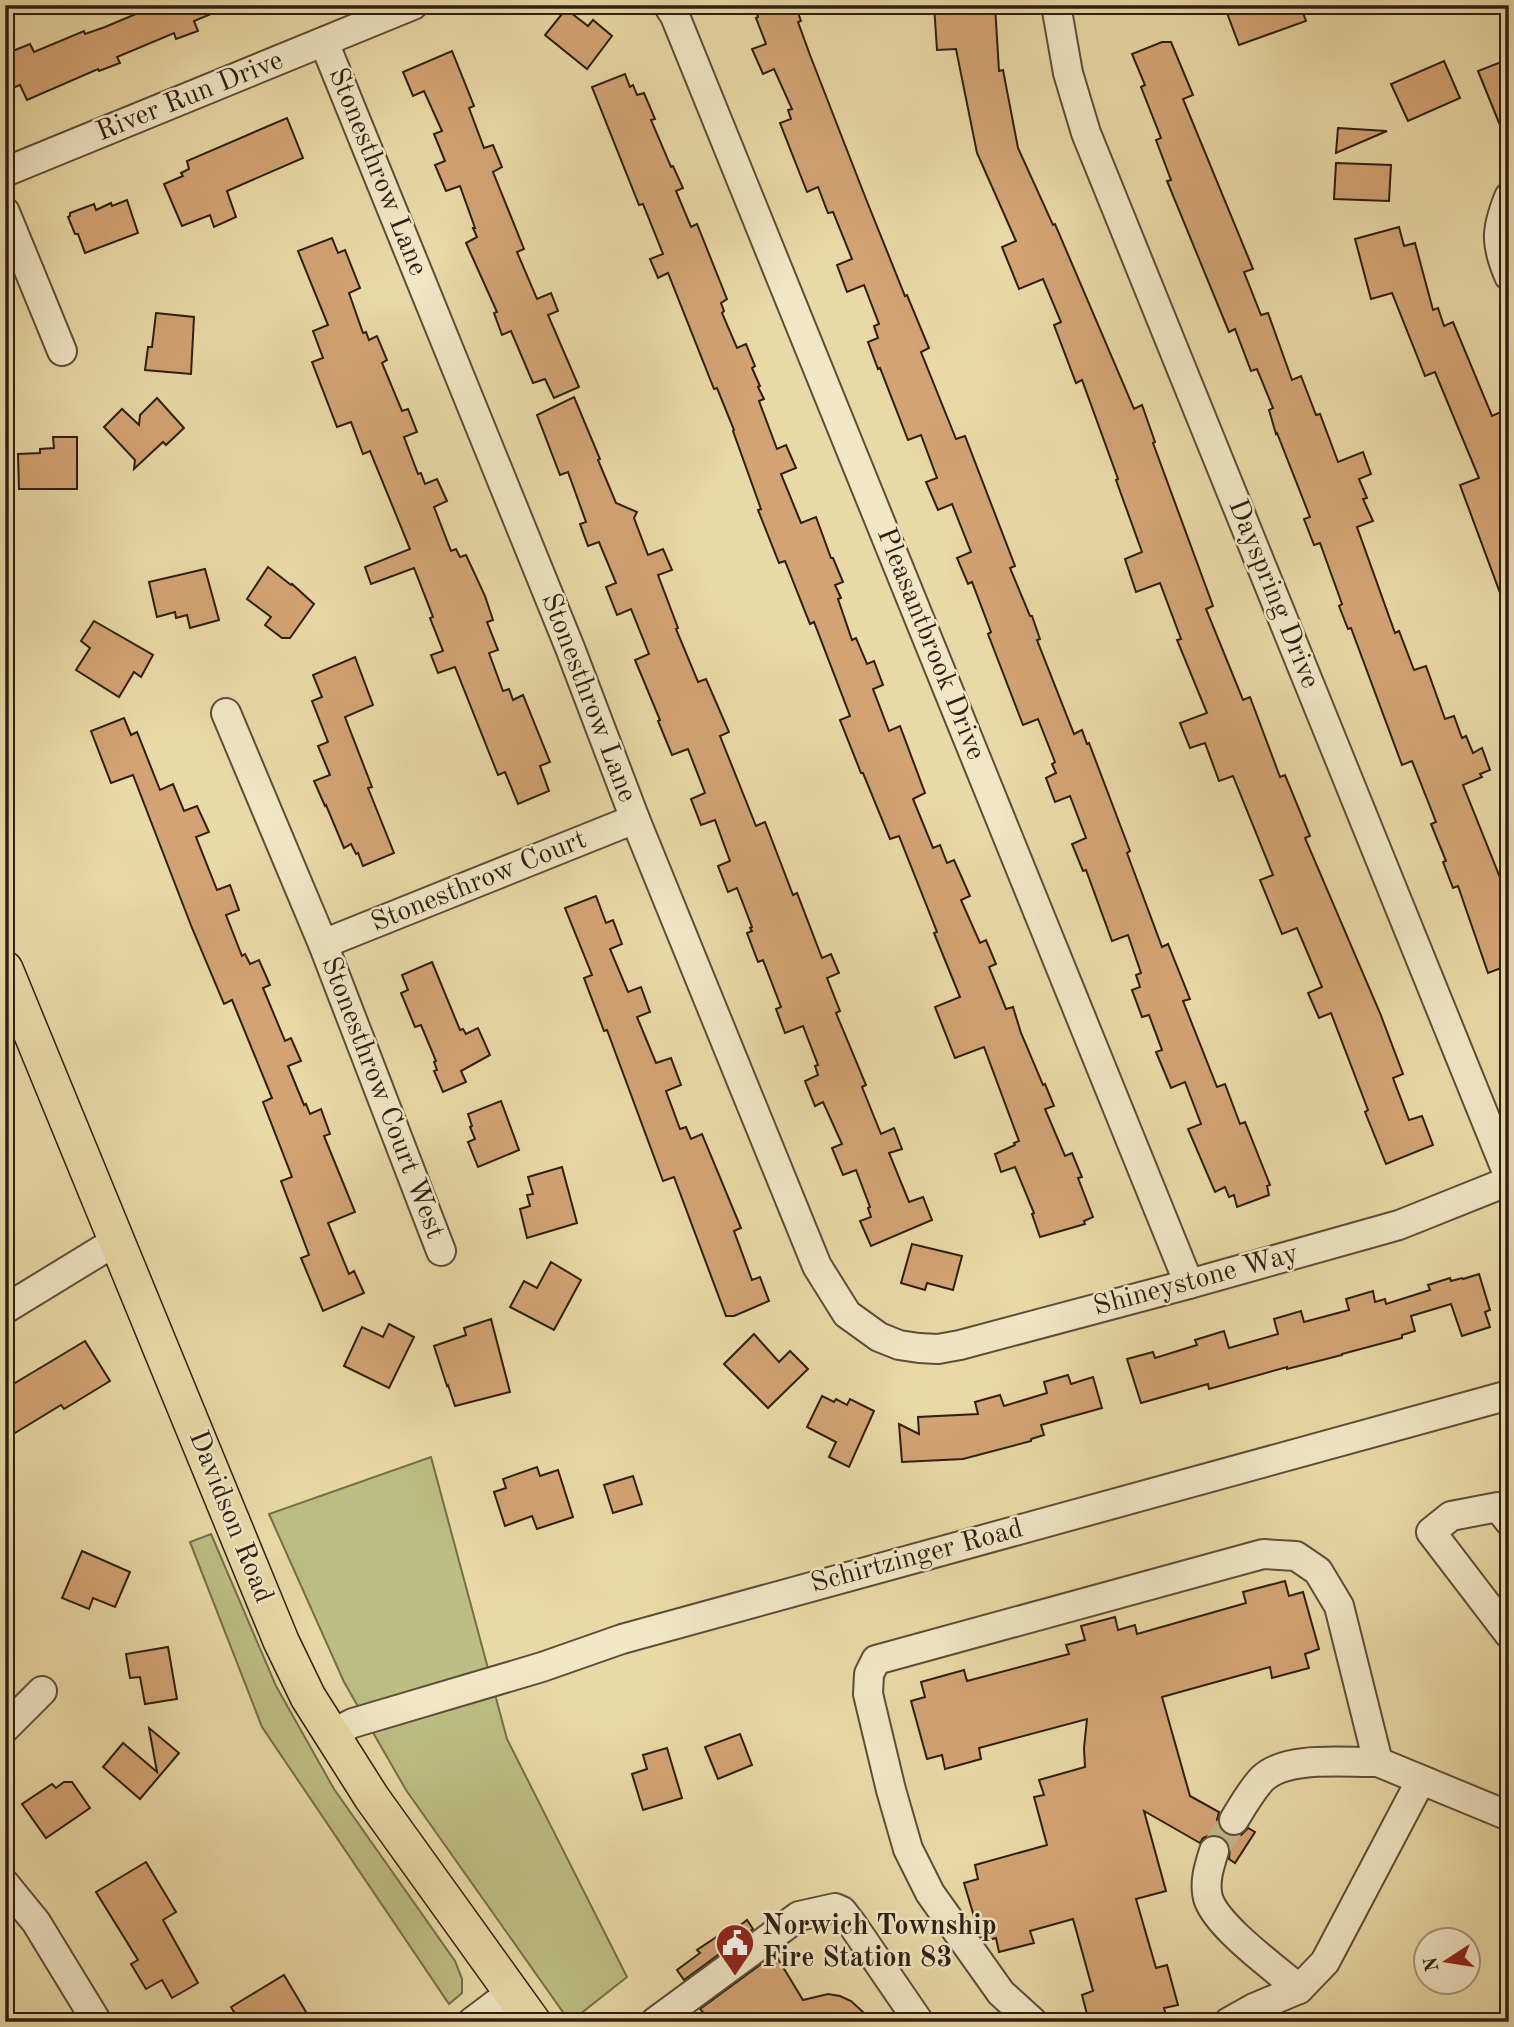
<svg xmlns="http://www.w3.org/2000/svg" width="1514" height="2027" font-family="'Old Standard TT',serif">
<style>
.green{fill:#bcbe83;stroke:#756e4a;stroke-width:2}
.building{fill:#d3a374;stroke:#2e1f12;stroke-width:2}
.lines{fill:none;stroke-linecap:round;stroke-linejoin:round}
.minor-tunnel{stroke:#c4b488;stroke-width:28;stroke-dasharray:28 14;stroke-linecap:butt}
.minor-casing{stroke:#5d4e37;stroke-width:32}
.major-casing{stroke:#2e1f12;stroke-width:38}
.minor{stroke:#f1e6c5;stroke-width:28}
.major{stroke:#e9d9a6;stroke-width:35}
.labels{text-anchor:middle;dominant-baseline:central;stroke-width:5;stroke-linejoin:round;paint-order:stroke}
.street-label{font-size:28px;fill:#2e1f12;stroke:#f1e6c5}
.poi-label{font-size:28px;font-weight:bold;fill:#2e1f12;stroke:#f1e6c5;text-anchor:start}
</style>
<rect width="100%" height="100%" fill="#e9d9a6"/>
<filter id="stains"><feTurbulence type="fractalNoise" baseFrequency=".00286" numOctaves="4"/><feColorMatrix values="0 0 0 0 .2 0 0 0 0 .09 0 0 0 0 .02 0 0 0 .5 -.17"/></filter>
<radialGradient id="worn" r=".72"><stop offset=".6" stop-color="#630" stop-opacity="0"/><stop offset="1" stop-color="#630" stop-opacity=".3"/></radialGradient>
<!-- green -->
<g class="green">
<polygon points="431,1457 507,1739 627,1977 570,2022 406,1790 344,1682 269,1514"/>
<polygon points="211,1534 276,1686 334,1789 455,1961 462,1979 462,1993 449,2004 262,1727 190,1542"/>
</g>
<!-- building -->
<g class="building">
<polygon points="141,5 230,6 194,21 198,31 176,39 174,33 117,57 120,63 99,71 98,69 27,100 20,85 5,91 5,54 30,44 34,52 84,31 85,34 105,27 143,11"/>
<polygon points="775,5 795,5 801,21 798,22 810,55 866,199 905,296 907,295 929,348 921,352 956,439 965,436 1015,566 1010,568 1030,616 1032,616 1040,639 1037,640 1074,734 1082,730 1087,744 1089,743 1130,851 1127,853 1162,947 1168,944 1190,999 1183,1001 1217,1087 1225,1084 1240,1124 1245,1122 1270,1185 1267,1186 1269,1195 1237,1207 1234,1195 1229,1197 1225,1187 1215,1192 1188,1129 1201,1124 1185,1082 1171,1088 1156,1052 1162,1050 1149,1015 1142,1017 1132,990 1140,987 1136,975 1141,973 1128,935 1112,941 1086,870 1083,871 1072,844 1086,838 1070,796 1055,802 1046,778 1056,773 1052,764 1055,762 1038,719 1023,725 988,634 991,632 972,582 968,584 957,558 971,552 952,504 938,510 926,482 937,478 921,435 908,440 880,368 878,369 868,342 878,338 874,326 879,324 864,285 847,292 837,265 852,259 833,212 828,213 818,187 807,192 780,123 791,119 788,110 792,109 774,69 763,74 752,49 766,44 756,18 758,17 757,13"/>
<polygon points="934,5 995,5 999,71 1003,70 1018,148 1053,225 1055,224 1134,409 1142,405 1155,442 1153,443 1213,606 1206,609 1243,700 1250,697 1280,777 1285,775 1310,836 1305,838 1380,1013 1403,1074 1393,1078 1409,1120 1422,1116 1433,1145 1386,1164 1365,1112 1368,1110 1331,1013 1319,1018 1308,993 1322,987 1297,928 1282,934 1260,880 1273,875 1233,776 1219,781 1205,743 1190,748 1180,723 1207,713 1177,640 1181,639 1160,583 1136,592 1125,559 1142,552 1116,480 1118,479 1082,380 1076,383 1054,325 1061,322 1043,279 1019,289 1002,247 1016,241 977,153 956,49 937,50"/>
<polygon points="1224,5 1300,5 1306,21 1239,45"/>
<polygon points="566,9 588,26 593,20 612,36 587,69 545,35"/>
<polygon points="1162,42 1171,42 1193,95 1183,99 1253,269 1244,272 1261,315 1268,313 1292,380 1301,376 1316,415 1320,414 1338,462 1363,452 1371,474 1359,479 1367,498 1363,499 1373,521 1357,527 1395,633 1399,631 1414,670 1426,666 1445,719 1454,716 1462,738 1466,736 1473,753 1482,748 1490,770 1480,774 1482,777 1463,785 1509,900 1509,965 1488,973 1458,886 1453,888 1443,862 1446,861 1431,824 1436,822 1412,761 1402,765 1351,628 1348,629 1339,606 1342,604 1320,543 1314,545 1304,519 1310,517 1277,433 1276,434 1269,410 1273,408 1257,369 1251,371 1235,329 1229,332 1167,181 1171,180 1156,140 1161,138 1141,87 1145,85 1132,54"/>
<polygon points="452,51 474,106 469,108 484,148 493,145 502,167 493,172 524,249 517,252 537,299 551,293 558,311 548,315 579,387 554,398 545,379 533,383 511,331 502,335 494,313 497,312 466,243 477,237 473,228 475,228 460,186 446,191 435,165 445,161 434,134 442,131 424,91 413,96 403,72"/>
<polygon points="1509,59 1509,145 1508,145 1478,71"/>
<polygon points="1444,61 1460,98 1408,121 1391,84"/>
<polygon points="625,74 630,87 633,85 637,95 644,93 655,119 651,120 671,167 673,166 683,188 676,191 691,227 697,224 727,299 721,303 724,311 722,313 737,348 746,344 755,366 752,368 760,386 758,387 764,399 759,401 777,449 786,445 796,468 781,474 801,523 816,517 831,558 833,558 843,582 835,585 841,598 838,599 852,640 856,638 867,664 874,661 883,685 873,689 889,731 900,726 925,793 913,799 933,848 940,845 947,863 954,860 970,896 961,900 980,943 986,940 996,964 989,967 1006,1009 1013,1007 1021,1033 1043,1085 1045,1084 1054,1106 1045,1109 1065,1156 1072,1153 1082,1177 1078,1178 1093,1217 1084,1221 1085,1224 1040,1237 1032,1214 1034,1213 1015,1167 1001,1172 995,1154 1015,1145 1014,1143 1019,1141 984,1047 955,1058 935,1007 960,997 934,933 937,932 899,836 890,839 863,773 861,773 840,720 850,716 814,622 810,624 785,561 779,563 758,510 761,509 733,431 734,430 717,388 714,389 668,273 658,278 650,259 663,254 643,204 639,205 592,87"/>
<polygon points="287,118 303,158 227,191 236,217 214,227 210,215 182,226 164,184 183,176 181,173 189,169 187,161"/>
<polygon points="1338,128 1387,131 1336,153"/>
<polygon points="1336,163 1391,165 1389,201 1334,199"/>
<polygon points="127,200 138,233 85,253 78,234 75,234 68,217 70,216 70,213 94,204 96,210 111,203 112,206"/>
<polygon points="1399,227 1404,246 1415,243 1433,310 1438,308 1444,326 1453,322 1492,416 1503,411 1509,425 1509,609 1506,609 1460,485 1479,478 1435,372 1425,376 1392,293 1371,299 1355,239"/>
<polygon points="332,238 338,253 345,250 360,288 349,293 363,333 366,332 369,340 377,336 387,360 382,363 402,411 408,409 417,432 404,437 418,474 421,473 425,484 437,479 447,501 434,507 451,551 456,549 460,557 466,555 485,596 493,620 487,622 498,650 489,653 503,691 509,689 513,700 523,695 550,762 540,766 549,791 518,804 505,772 498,775 455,667 438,673 431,655 443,651 430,618 433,617 414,568 371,584 365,567 410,549 370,451 363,454 351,422 337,427 312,362 323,358 313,331 328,325 298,251"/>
<polygon points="156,313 194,317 191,374 145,370 148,347 152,347"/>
<polygon points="574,397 600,459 598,460 616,503 637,512 634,518 648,555 663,549 672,570 658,575 678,628 676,629 698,682 706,679 729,732 720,736 756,826 765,822 793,895 797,893 822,958 831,954 839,973 827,978 840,1011 836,1013 866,1085 862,1087 881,1134 894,1128 902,1149 889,1153 909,1202 923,1197 932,1220 871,1246 860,1221 871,1217 868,1208 870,1207 856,1170 843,1175 832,1148 842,1144 823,1102 815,1106 805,1081 818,1075 815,1066 818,1065 803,1026 785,1033 776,1009 781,1007 763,960 758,962 747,933 752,931 750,928 752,927 737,888 728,892 718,866 730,861 715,820 701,825 691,799 705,793 688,749 672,755 658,721 660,720 635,660 649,654 631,609 617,615 606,587 616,583 599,542 588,546 580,524 586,522 568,472 560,475 537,415"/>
<polygon points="157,398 184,428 166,445 163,442 134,469 135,460 104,427 122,409 139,425 140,415"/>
<polygon points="53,437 77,437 77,489 19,489 18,454 40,453 40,449 54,448"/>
<polygon points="268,567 291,585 292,584 314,604 290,638 282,638 265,625 271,617 247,599"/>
<polygon points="205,569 219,620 190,628 187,615 176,618 175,612 157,617 149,582"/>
<polygon points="94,621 153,655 141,677 134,672 119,697 76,670 90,648 81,641"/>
<polygon points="355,657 373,705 345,717 372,787 368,788 394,853 363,866 358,853 356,854 351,844 344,848 326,805 325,806 314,781 330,775 318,746 328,742 312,701 322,697 313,675"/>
<polygon points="124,718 131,735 137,732 160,790 173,784 184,811 197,806 209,832 196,837 217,890 230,885 239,910 226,915 242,956 245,954 250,964 259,960 270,985 263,988 285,1041 291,1038 301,1061 288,1066 304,1105 306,1104 310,1114 321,1109 330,1134 324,1136 355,1212 328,1223 349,1274 354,1271 364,1293 323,1311 301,1258 309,1255 281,1181 292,1177 263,1102 272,1098 232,1000 224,1004 192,928 133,775 111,783 91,731"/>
<polygon points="596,896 606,923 613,920 622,944 610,949 628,992 641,987 650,1012 637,1017 656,1063 671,1058 681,1085 666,1091 680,1129 686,1127 691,1139 702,1134 741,1228 734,1231 752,1280 760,1277 769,1301 734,1316 726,1316 674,1177 663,1181 607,1030 604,1031 584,978 592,975 565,908"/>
<polygon points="432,962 460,1030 463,1029 466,1034 478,1028 490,1055 461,1071 466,1082 443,1092 434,1071 437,1070 434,1062 436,1061 421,1025 415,1027 401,993 408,990 402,975"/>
<polygon points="501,1101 519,1150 478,1167 468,1142 475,1139 470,1127 472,1126 468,1114"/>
<polygon points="562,1167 577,1223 527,1238 520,1209 530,1206 527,1195 533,1194 528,1177"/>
<polygon points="912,1244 962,1256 953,1290 927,1283 925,1290 901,1283"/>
<polygon points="551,1262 581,1280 554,1330 510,1307 524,1281 537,1288"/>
<polygon points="1479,1274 1490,1310 1485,1312 1490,1327 1462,1336 1451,1304 1411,1316 1415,1331 1402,1335 1402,1338 1342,1354 1342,1355 1287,1369 1287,1367 1209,1389 1208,1384 1141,1403 1127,1359 1153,1352 1155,1358 1197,1345 1195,1340 1224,1331 1229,1348 1278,1334 1274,1319 1301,1311 1304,1322 1349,1310 1346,1299 1373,1291 1375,1302 1385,1299 1386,1304 1430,1290 1428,1285 1450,1278 1451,1281 1462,1278 1463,1279"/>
<polygon points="491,1319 510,1392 455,1406 448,1385 447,1386 434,1346 466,1335 464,1328"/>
<polygon points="389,1324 414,1337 389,1388 344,1366 362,1327 383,1337"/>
<polygon points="754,1334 779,1362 790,1351 808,1369 768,1408 724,1364"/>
<polygon points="85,1341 110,1381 64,1409 61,1405 5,1439 5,1389"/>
<polygon points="1068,1375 1071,1384 1093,1377 1102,1408 1041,1425 1044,1435 1031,1439 1031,1441 963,1459 902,1462 899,1424 919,1434 918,1417 978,1414 975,1402 1000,1395 1004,1406 1047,1393 1044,1382"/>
<polygon points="822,1396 834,1402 836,1399 847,1405 850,1399 874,1411 849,1467 829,1457 836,1442 807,1427"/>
<polygon points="537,1467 540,1476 558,1470 573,1517 537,1529 532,1516 505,1526 494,1492 506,1488 503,1479"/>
<polygon points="633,1476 642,1504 613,1513 604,1485"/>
<polygon points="82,1551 130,1572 115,1607 93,1598 89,1609 62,1598"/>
<polygon points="1285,1581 1289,1596 1303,1592 1319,1649 1305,1654 1309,1668 1272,1678 1270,1667 1162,1697 1190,1796 1219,1812 1217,1820 1219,1827 1226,1834 1234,1837 1241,1835 1248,1828 1255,1832 1235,1863 1229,1859 1230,1847 1226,1839 1220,1835 1210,1835 1203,1838 1200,1843 1144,1811 1166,1891 1136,1899 1156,1968 1167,1965 1178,2005 1164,2008 1168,2022 1089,2022 1082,1995 1093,1991 1073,1919 1030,1931 1034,1943 999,1952 996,1938 984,1941 979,1933 964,1883 978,1879 975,1865 1047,1845 1034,1797 1044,1795 1039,1780 1085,1767 1084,1748 1087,1719 979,1748 981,1759 945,1769 942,1755 927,1759 911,1701 925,1697 921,1682 964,1670 967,1681 1069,1654 1066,1645 1085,1640 1081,1626 1115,1617 1118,1630 1135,1625 1137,1634 1246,1603 1243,1592"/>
<polygon points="168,1647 177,1699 145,1704 140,1677 130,1678 126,1654"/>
<polygon points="149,1728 179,1753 140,1799 103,1767 123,1743 157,1772"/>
<polygon points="740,1734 752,1765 718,1779 705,1747"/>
<polygon points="667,1748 682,1798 643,1810 632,1774 647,1769 643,1755"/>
<polygon points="64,1782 72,1782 90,1808 46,1838 22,1804 52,1784 56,1788"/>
<polygon points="146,1862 176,1912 163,1920 198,1983 172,1998 162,1980 146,1989 131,1964 138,1960 96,1892"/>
<polygon points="747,1920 753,1929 684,1980 677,1970 700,1953 697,1950 721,1934 725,1937"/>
<polygon points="775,1954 803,2000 828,1994 840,1996 851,2001 874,2022 714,2022 709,2014 705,2015 700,2009"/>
<polygon points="284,1975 312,2022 240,2022 231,2007"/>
</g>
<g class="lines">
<!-- minor-tunnel -->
<polyline class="minor-tunnel" points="1214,1851 1234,1820"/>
<!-- minor casing -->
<g class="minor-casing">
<g id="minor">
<polyline points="668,5 675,16 1189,1284"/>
<polyline points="1056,5 1068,73 1086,133 1509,1177"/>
<polyline points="324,42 570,648 635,819 817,1266 847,1314 879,1337 899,1345 919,1348 938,1349 960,1345 1189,1284 1399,1225 1509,1181"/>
<polyline points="5,172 413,5"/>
<path d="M1509,197C1496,230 1495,243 1509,276"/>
<polyline points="5,212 62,351"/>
<polyline points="226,713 323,944 441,1251"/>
<polyline points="323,944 635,819"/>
<polyline points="5,1309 118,1240"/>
<polyline points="1509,1521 1498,1507 1451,1516 1431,1532 1509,1634"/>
<polyline points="5,1728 42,1691"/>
<polyline points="331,1734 353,1723 542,1667 622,1639 1509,1395"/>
<path d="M1234,1820C1242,1807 1251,1791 1262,1779C1286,1755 1345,1763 1378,1762"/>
<path d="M1214,1851C1209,1867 1204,1882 1208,1898C1216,1926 1276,1969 1299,1989"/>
<polyline points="5,1884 36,1922 97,2022"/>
<polyline points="472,2022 512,1992"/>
<polyline points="655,2022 799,1916 835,1908 842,1911 852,1924 919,2022"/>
<polyline points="1033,2022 1001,1993 930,1893 908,1849 891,1790 868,1694 869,1674 876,1660 1263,1554 1296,1556 1318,1571 1339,1606 1378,1762 1509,1816"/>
<polyline points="1229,2022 1254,2008 1299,1989 1325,1962 1421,1780"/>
</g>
</g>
<!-- major casing -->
<g class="major-casing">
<polyline id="major" points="5,969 281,1641 308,1697 372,1798 533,2022"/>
</g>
<!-- minor -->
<use href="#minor" class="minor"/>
<!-- major -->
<use href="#major" class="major"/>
</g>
<!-- icons -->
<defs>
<g id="civic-pin" transform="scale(2.0125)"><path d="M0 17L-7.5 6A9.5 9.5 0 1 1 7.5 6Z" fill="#8f2418" stroke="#f1e6c5"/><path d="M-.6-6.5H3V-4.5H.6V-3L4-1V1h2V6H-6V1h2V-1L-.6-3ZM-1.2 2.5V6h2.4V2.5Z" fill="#fff"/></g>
</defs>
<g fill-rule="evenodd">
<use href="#civic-pin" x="735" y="1943"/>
</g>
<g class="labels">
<!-- street labels -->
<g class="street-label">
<text transform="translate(190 97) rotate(-22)">River Run Drive</text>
<text transform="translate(377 172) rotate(68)">Stonesthrow Lane</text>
<text transform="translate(1273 594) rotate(68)">Dayspring Drive</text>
<text transform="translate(930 644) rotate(68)">Pleasantbrook Drive</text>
<text transform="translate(588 698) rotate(69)">Stonesthrow Lane</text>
<text transform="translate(479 882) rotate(-22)">Stonesthrow Court</text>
<text transform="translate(382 1098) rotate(69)">Stonesthrow Court West</text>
<text transform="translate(1196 1281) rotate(-15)">Shineystone Way</text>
<text transform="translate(230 1517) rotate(68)">Davidson Road</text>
<text transform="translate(917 1557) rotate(-15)">Schirtzinger Road</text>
</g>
<!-- poi labels -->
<g class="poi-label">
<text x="762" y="1927">Norwich Township<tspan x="762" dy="32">Fire Station 83</tspan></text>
</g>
</g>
<!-- margin -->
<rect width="1514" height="2027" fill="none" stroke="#e9d9a6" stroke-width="28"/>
<rect x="7" y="7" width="1500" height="2013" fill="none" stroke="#2e1f12" stroke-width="3.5"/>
<rect x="14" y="14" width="1486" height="1999" fill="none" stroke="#2e1f12" stroke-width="2"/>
<!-- north arrow -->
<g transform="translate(1447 1961) rotate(258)"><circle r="33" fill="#f1e6c5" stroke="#a3967d" stroke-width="2"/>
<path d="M0-5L12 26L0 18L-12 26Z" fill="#8f2418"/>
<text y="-10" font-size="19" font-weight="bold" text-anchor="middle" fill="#2e1f12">N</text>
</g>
<rect width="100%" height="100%" filter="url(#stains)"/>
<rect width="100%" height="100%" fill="url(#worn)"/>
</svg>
